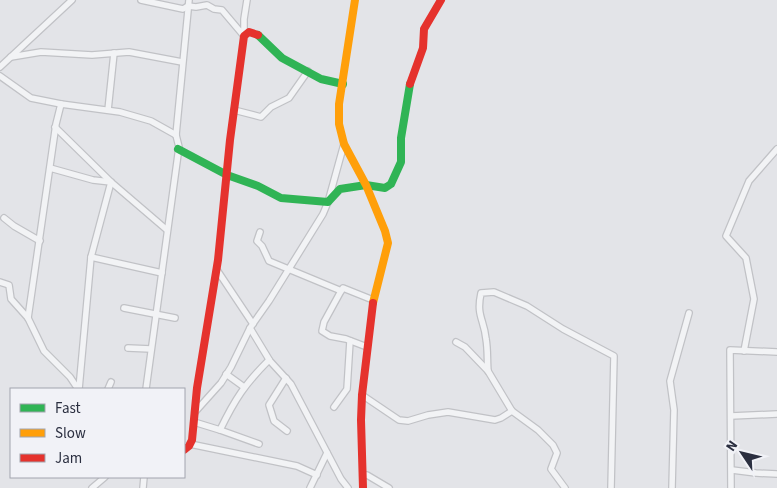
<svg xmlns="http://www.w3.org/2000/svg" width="777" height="488" font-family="'Source Sans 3',sans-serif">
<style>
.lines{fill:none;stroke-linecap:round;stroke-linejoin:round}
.street-casing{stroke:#c1c2c6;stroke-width:8}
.street{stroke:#f2f3f5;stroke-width:5.5}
.fast{stroke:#30b455;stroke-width:8}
.slow{stroke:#ff9f0a;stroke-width:8}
.jam{stroke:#e5322d;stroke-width:8}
</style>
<rect width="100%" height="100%" fill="#e3e4e8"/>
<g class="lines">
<!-- street casing -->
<g class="street-casing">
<g id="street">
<polyline points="141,0 183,9 188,6 196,7 207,5 214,9 222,10 244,36 244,19 247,0"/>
<polyline points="11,57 41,52 92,55 129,52 182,62"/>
<polyline points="0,67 72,0"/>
<polyline points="0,76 31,98 61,104"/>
<polyline points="108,110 114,53"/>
<polyline points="234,110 261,117 271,107 289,98 308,71"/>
<polyline points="55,127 111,182 167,230"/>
<polyline points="50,168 93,180 111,182 91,257"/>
<polyline points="4,218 14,226 40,241"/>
<polyline points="260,232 257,241 262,246 269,261 339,290 341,291 343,288 373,300"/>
<polyline points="217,270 253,324"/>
<polyline points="0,282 9,285 11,299 28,318 44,351 70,377 78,389"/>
<polyline points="341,291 324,322 322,331 330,336 346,339 367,347"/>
<polyline points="124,308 175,318"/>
<polyline points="28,318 56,124 61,104 120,112 151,121 176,135"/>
<polyline points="250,328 270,361 291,384 341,479 348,488"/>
<polyline points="456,342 465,347 488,371 512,411 538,430 553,445 557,453 551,469 565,488"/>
<polyline points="128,348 151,349"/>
<polyline points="744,351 754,299 746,258 726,236 749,181 777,149"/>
<path d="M488,371C487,361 488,350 486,339C484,319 476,316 481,293L494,292L527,306L563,329L614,356L611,488"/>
<polyline points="226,374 244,387"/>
<polyline points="286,378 269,405 274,421 287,431"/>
<polyline points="79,389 91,257 162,273"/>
<polyline points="108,389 111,382"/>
<polyline points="146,389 179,147 176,135 189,0"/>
<polyline points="362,395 399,420 408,421 428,415 448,412 495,420 501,418 512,411"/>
<polyline points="334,407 347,389 350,341"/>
<polyline points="195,412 221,383 231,367 250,328 269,301 323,214 328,202 344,144"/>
<polyline points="731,416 777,414"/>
<path d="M194,422L220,430C235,399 245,384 269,360"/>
<polyline points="220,430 259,444"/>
<polyline points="190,444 297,466 317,475"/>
<polyline points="732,470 756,473 777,474"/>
<polyline points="363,476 367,475 389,488"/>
<polyline points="92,488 105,477"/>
<polyline points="143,488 144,477"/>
<polyline points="310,488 327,453"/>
<polyline points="672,488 674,410 670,381 689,313"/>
<polyline points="731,488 730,350 777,352"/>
</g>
</g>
<!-- street -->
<use href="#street" class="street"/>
<!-- fast -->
<g class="fast">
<polyline points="258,35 282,58 321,79 343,84"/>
<polyline points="178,149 227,175 258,186 281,198 328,202 340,189 366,185 385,188 391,184 401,162 401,138 410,84"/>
</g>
<!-- slow -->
<polyline class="slow" points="355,0 339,104 339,124 344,144 366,185 385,231 388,243 373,303"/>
<!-- jam -->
<g class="jam">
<polyline points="410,84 423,48 424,29 441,0"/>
<polyline points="184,450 189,446 192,440 197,388 218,260 230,140 244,36 249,32 258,35"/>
<polyline points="363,488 361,420 362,395 373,303"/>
</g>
</g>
<!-- legend -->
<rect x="10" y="388" width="175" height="90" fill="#f1f2f7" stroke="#a2a4ae"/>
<rect x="20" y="404" width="25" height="8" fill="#30b455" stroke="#a2a4ae"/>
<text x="55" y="413" font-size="15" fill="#2b2f40">Fast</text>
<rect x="20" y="429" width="25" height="8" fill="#ff9f0a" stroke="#a2a4ae"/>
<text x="55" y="438" font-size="15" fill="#2b2f40">Slow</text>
<rect x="20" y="454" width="25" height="8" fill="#e5322d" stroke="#a2a4ae"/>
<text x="55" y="463" font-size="15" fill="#2b2f40">Jam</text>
<!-- north arrow -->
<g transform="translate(742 453) rotate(305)" stroke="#f1f2f7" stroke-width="4" paint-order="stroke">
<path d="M0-4L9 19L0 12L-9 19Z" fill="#2b2f40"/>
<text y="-8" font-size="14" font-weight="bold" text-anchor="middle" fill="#2b2f40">N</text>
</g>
</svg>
